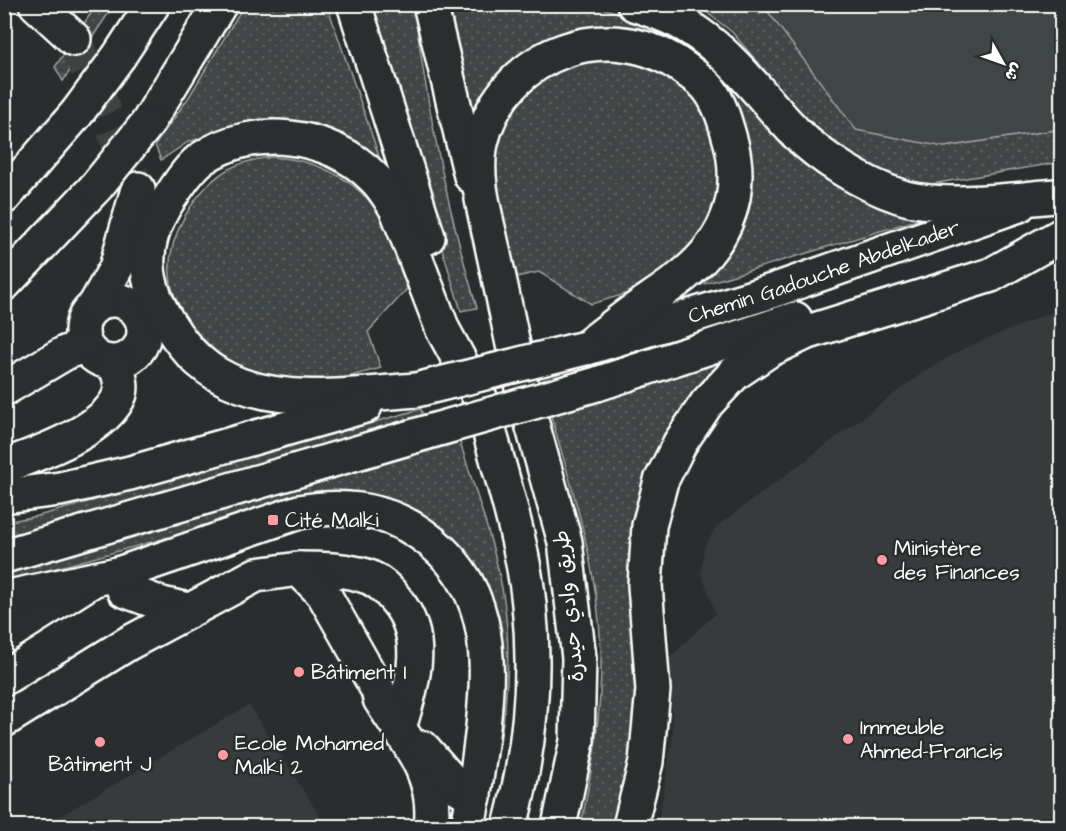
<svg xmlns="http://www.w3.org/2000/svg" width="1066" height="831" font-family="'Architects Daughter','Playpen Sans Arabic',sans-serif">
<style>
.built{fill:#373a3b}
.grass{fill:url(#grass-dots);stroke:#a0a2a2;stroke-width:1.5}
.garden{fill:#414445;stroke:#a0a2a2;stroke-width:1.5}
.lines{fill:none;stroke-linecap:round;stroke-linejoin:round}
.minor-tunnel{stroke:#3f4243;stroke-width:33;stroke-dasharray:33 16;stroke-linecap:butt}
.minor-casing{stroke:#fff;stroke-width:38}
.major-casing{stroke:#fff;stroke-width:38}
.highway-casing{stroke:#fff;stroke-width:38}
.minor{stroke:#2a2d2e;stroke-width:33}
.major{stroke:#2a2d2e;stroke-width:33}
.highway{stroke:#2a2d2e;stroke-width:33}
.highway-bridge-casing{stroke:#fff;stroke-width:38;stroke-linecap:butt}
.highway-bridge{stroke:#2a2d2e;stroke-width:33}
.poi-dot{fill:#ff9aa2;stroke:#2a2d2e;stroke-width:2}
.labels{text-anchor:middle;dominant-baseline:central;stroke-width:5;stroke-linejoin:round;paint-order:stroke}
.street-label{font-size:21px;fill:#fff;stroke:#2a2d2e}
.poi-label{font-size:21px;fill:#fff;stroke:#2a2d2e;text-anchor:start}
</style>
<defs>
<pattern id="grass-dots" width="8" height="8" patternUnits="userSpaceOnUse" patternTransform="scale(1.5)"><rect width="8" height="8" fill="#414445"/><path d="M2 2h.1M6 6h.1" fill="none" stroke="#5e6061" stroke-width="1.8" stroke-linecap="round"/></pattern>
</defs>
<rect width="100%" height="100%" fill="#2a2d2e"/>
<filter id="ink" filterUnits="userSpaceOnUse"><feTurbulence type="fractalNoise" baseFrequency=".0167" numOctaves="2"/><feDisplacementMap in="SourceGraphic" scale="12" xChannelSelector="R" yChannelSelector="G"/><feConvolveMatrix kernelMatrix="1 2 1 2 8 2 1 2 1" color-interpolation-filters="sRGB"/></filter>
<g filter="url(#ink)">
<!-- built -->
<g class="built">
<polygon points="1061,308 1061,826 658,826 673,734 670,657 716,613 701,573 704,548 716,527 925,371 963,349"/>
<polygon points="249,705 326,826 44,826 79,805"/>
</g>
<!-- grass -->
<g class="grass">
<polygon points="93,5 114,5 63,81 55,67 95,7"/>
<polygon points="244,5 327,5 386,176 240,126 188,142 161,160 155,145 189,97"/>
<path d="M368,5H414C427,108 447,208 477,308L461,311Z"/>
<polygon points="450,5 593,5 670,29 722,72 768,130 804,164 844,189 930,216 681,291 722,253 728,101 589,31 473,138"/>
<polygon points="697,5 763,5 944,147 1061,129 1061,162 914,187 850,158 821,137 732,32"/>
<polygon points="572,59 648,60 706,103 725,177 705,238 643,289 591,304 539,272 516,277 492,186 495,137 525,88"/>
<path d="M271,157C317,159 367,182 386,228C394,248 400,269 407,289L368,332L381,368L329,382L296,385L221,367L226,360C204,341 179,318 172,288C161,246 192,191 227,170C241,162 255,159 271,157Z"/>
<path d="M784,334L674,439L639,724L617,826H581C592,770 602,712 601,654C599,573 574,493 551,416L602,401L601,396Z"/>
<polygon points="421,409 423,417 5,544 5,522 38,516"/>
<path d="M460,442C476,494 496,547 504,600C514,669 503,736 488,804L469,572L323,495L5,582V574Z"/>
</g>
<!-- garden -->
<polygon class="garden" points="763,5 1061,5 1061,129 944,147 856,130"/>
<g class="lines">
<!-- minor-tunnel -->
<polyline class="minor-tunnel" points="74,39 138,189"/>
<!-- minor casing -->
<g class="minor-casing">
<g id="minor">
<polyline points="36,4 74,39"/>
<circle cx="113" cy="331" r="31"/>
<polyline points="94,307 116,268 138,189"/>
<path d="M299,569C319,569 339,569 359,574C374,577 387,588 396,600C426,636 414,677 402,718"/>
<polyline points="118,574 124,590 162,604 189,610"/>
<polyline points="4,636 91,581"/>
<path d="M4,720L127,644L256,575L299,569L323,593L378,690L380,699C406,741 438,775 431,826"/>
<polyline points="423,748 456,786 474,797"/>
</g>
</g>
<!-- major casing -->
<g class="major-casing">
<g id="major">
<path id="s1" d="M587,348L772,291L1019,205"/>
<polyline points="597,384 795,319"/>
<polyline points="522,388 565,542 579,658 577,741 559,826"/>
<path d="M481,400C498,467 522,535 529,604C537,679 529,754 510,826"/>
<polyline points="630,826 646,762 653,690 645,585 649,526 661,481 680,443 707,403 735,373 769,350 805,333 991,275 1062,235"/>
</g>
</g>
<!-- highway casing -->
<g class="highway-casing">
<g id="highway">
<polyline points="354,4 428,237"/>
<polyline points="430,4 471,176"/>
<path d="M634,4C658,12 680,20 700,35C737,61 764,100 795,132C822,159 863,184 899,196C939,210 1014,199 1057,196"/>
<polyline points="119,56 153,4"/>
<polyline points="147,124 220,4"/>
<polyline points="4,197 77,113"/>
<polyline points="4,284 96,187"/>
<path d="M522,388C513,344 504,300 494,255C487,218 472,177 482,139C505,51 612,14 685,69C693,75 703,81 709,89C721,105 726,125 731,143C740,180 734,216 712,246C691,275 660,292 632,312C616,324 601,336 585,348"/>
<polyline points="4,389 65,353 85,345"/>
<path d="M416,390C359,394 295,405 240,385C207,373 187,353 169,324C142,282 140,245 167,202C177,187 187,170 201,159C252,123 330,133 373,177C383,186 390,198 397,210L443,330L481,400"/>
<path d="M4,466C38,454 107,430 120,394C123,383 118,373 115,363"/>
<polyline points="4,496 60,489 130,473 365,406"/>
<polyline points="4,556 428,432"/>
<path d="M4,598L118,574L299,512C343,504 384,508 421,534C490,582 491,651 483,727C479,760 475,793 468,826"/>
</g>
</g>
<!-- minor -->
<use href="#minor" class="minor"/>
<!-- major -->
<use href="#major" class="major"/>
<!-- highway -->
<use href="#highway" class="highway"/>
<!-- highway-bridge casing -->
<g class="highway-bridge-casing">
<g id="highway-bridge">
<polyline points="77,113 119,56"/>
<polyline points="96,187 147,124"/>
<polyline points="416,390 585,348"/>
<polyline points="428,432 597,384"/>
</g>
</g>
<!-- highway-bridge -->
<use href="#highway-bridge" class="highway-bridge"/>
</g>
</g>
<!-- markers -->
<g class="poi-dot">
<rect x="267" y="514" width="12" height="12" rx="3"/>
<circle cx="882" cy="560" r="6"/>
<circle cx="299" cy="672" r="6"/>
<circle cx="848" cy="739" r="6"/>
<circle cx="100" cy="742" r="6"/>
<circle cx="223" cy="755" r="6"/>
</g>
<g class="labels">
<!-- street labels -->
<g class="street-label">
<text stroke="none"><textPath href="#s1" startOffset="249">Chemin Gadouche Abdelkader</textPath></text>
<text transform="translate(569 606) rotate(-96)">طريق وادي حيدرة</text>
</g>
<!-- poi labels -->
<g class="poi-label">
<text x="285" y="520">Cité Malki</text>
<text x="894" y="548">Ministère<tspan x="894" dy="24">des Finances</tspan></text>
<text x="311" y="672">Bâtiment I</text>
<text x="860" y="727">Immeuble<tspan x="860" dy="24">Ahmed-Francis</tspan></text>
<text x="235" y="743">Ecole Mohamed<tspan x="235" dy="24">Malki 2</tspan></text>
<text x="100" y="764" text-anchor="middle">Bâtiment J</text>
</g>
</g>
<!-- margin -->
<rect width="1066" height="831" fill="none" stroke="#2a2d2e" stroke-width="24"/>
<rect x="12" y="12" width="1042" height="807" fill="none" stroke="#fff" stroke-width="2" filter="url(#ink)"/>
<!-- north arrow -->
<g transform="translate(1003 63) rotate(130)" stroke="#2a2d2e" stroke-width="4.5" paint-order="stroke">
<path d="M0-4.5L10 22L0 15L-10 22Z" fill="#ffffff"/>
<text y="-9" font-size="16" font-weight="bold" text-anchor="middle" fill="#ffffff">ش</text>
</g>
</svg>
